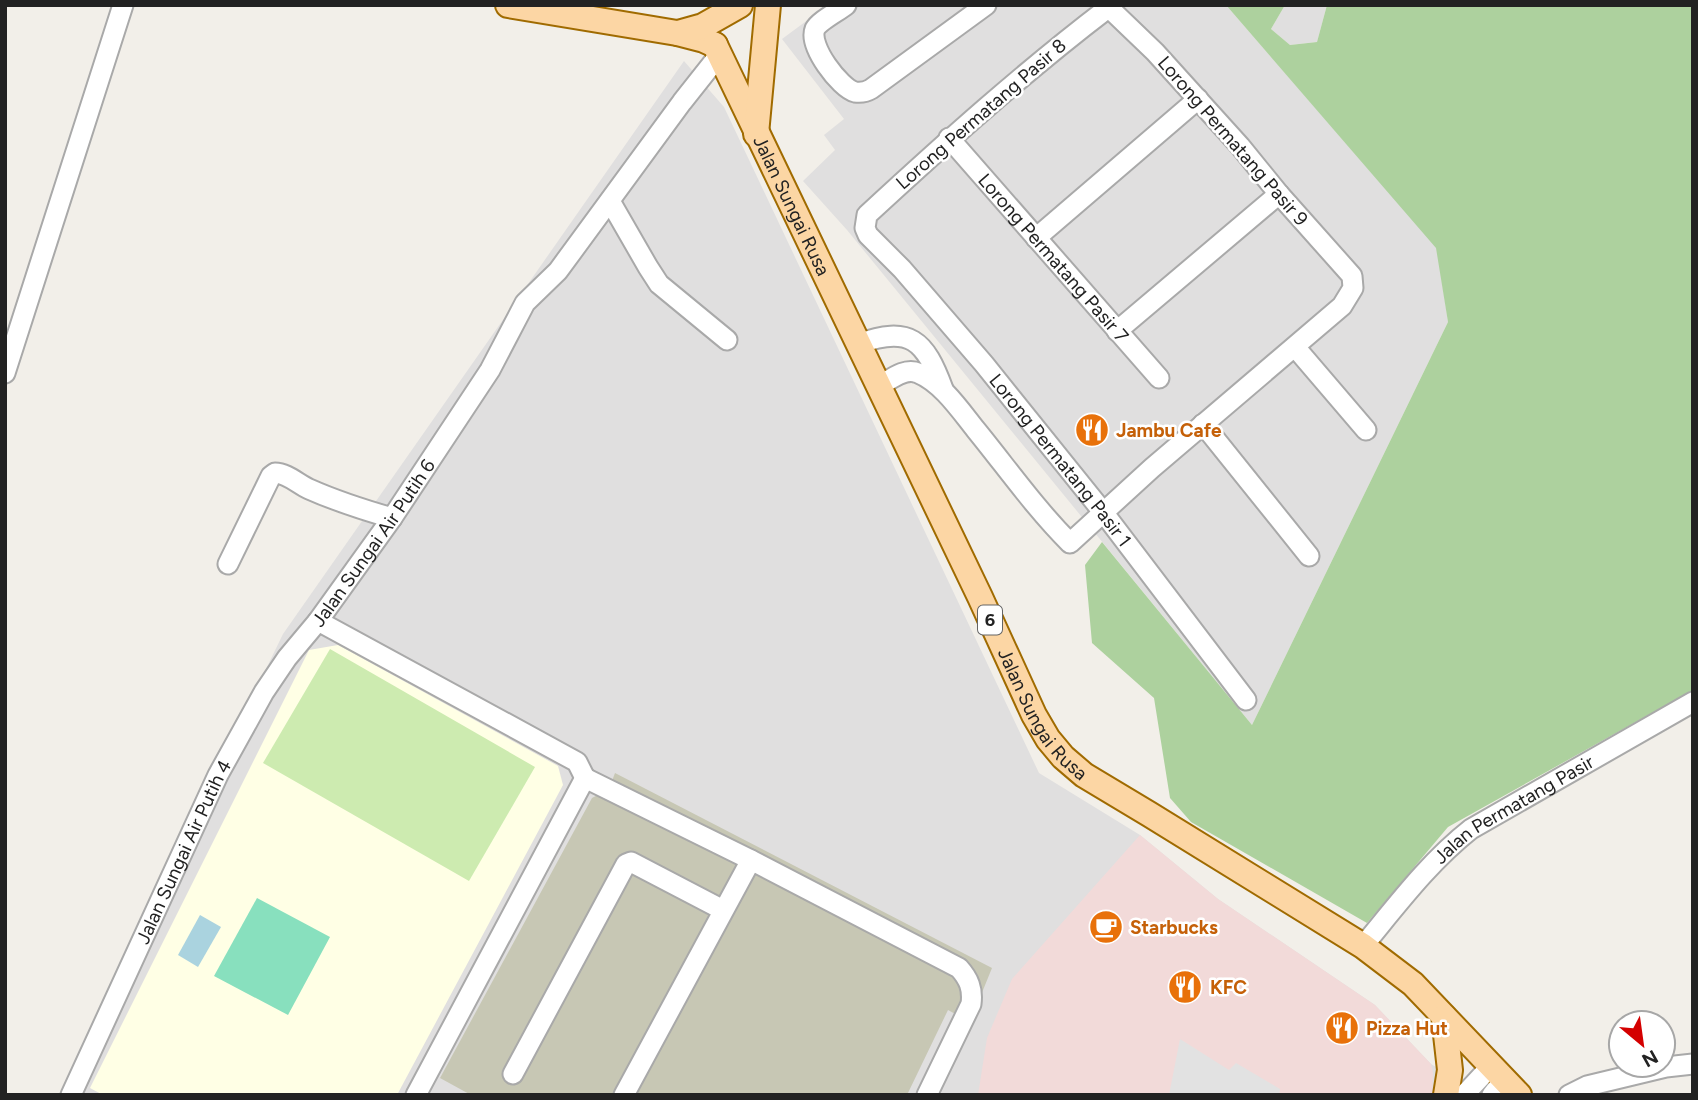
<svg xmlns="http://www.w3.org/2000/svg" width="1698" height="1100" font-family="Figtree,sans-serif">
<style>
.residential{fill:#e0dfdf}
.commercial{fill:#f2dad9}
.education{fill:#ffffe5}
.construction{fill:#c7c7b4}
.grass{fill:#cdebb0}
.forest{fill:#add19e}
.pitch{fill:#88e0be}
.parking{fill:#e2e2e2}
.water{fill:#aad3df}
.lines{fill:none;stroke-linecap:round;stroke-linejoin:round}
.minor-casing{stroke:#a9a9a9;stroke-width:23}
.major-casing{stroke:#a06b00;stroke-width:28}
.minor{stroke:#fff;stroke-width:19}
.major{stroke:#fcd6a4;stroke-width:24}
.labels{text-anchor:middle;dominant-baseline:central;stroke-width:5;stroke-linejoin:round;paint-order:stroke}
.shield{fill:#fff;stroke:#646464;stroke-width:2}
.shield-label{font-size:18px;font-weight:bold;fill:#222}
.street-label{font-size:19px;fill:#222;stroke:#fff}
.food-label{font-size:19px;font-weight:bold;fill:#c56008;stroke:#fff;text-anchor:start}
</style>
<rect width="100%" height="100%" fill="#f2efe9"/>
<!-- residential -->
<g class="residential">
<polygon points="828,5 1226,5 1437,248 1448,322 1252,725 847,230 803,181 835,150 824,135 844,119 782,39"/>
<polygon points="1285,5 1327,5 1317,42 1290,45 1271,29"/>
<polygon points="684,61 724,107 1039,773 1140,835 1218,899 1375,1005 1431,1064 1482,1095 59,1095 283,634"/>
</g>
<!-- commercial -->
<polygon class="commercial" points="1140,835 1218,899 1375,1005 1431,1064 1433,1073 1432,1095 978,1095 987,1038 1012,979"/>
<!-- education -->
<polygon class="education" points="338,645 558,766 563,785 397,1095 103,1095 90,1088 309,650"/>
<!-- construction -->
<polygon class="construction" points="615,773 992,968 970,1022 948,1010 907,1095 471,1095 440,1078 592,798 609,789"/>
<!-- grass -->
<polygon class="grass" points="330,649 535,767 469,881 263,763"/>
<!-- forest -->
<polygon class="forest" points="1226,5 1285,5 1271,29 1290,45 1317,42 1327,5 1693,5 1693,690 1448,827 1367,923 1191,822 1170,798 1154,698 1092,643 1085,565 1102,542 1252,725 1448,322 1436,248"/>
<!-- pitch -->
<polygon class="pitch" points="257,898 330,937 288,1015 214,976"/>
<!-- parking -->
<polygon class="parking" points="1180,1039 1229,1070 1236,1063 1280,1089 1279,1095 1169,1095"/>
<!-- water -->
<polygon class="water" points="200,915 221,927 198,967 178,955"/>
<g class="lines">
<!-- minor casing -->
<g class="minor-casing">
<g id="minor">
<path d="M846,5C839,11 819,21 815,29C808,46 840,88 855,92C862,93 866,92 871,89L986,5"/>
<path id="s1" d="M1108,8C1024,72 945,143 867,215L865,228L868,235L902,269L984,364L1103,512L1246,700"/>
<path id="s2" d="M949,138L1159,378"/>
<polyline points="610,201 648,267 659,284 727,340"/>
<polyline points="1036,238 1198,99"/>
<polyline points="1117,331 1279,194"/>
<path d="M858,344C910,325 925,340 943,389"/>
<polyline points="1295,347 1366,430"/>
<polyline points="5,373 123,5"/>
<path d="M879,386C890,380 905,367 918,373C942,383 960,410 976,430C1007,468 1035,508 1070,543L1152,468L1342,306L1353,288L1352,276L1279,194L1240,146L1155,52L1106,5"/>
<polyline points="1203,424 1309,556"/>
<path d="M228,564L271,476L275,473C287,473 298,484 309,489C336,501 364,510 392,518"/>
<polyline points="318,621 577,762 585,778"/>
<path d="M585,778L751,860L959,968C969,979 973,989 971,1004L927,1095"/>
<path id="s3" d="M1363,946C1397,905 1429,862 1471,829L1693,702"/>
<polyline points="513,1074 626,864 631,862 723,910"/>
<path id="s4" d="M71,1095L218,775L264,692L287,658L318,621L392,518L490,370L525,303L558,271L682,102L720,54"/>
<polyline points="416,1095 585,778"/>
<polyline points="624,1095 751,860"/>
<polyline points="1464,1095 1491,1066"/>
<polyline points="1492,1095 1504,1080"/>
<polyline points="1569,1095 1587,1086 1666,1067 1693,1064"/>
</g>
</g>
<!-- major casing -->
<g class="major-casing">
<g id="major">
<polyline points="508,5 677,33 704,40 715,45"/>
<polyline points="678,33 703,26 740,5"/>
<path id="s5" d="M715,45L980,597L1034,715L1048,739L1063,757L1084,775L1149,814L1363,946L1413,984L1519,1095"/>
<polyline points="756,134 768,5"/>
<polyline points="1444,1017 1450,1070 1446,1095"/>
</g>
</g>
<!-- minor -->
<use href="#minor" class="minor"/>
<!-- major -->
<use href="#major" class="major"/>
</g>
<!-- icons -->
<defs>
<g id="restaurant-disc" transform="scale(1.75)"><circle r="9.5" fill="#e8710a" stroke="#fff"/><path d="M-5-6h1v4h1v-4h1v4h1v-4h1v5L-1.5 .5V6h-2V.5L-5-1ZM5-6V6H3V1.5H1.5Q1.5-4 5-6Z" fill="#fff"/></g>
<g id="cafe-disc" transform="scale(1.75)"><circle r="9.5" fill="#e8710a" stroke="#fff"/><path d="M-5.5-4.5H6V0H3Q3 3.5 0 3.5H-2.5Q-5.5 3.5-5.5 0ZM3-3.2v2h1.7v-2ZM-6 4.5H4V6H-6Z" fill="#fff"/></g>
</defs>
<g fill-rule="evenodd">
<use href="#restaurant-disc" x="1092" y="430"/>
<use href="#cafe-disc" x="1106" y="927"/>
<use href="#restaurant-disc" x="1185" y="987"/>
<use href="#restaurant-disc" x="1342" y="1028"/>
</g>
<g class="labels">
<!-- shield labels -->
<rect class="shield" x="978" y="605.5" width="24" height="29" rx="5"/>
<g class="shield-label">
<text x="990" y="620">6</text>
</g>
<!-- street labels -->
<g class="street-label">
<text transform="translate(981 114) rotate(-41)">Lorong Permatang Pasir 8</text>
<text transform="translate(1233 141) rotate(49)">Lorong Permatang Pasir 9</text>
<text stroke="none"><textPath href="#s5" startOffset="178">Jalan Sungai Rusa</textPath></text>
<text stroke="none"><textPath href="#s2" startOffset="159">Lorong Permatang Pasir 7</textPath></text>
<text stroke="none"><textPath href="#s1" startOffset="635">Lorong Permatang Pasir 1</textPath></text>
<text stroke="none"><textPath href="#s4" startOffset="632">Jalan Sungai Air Putih 6</textPath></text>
<text stroke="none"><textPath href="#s5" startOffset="746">Jalan Sungai Rusa</textPath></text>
<text stroke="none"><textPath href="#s3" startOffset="206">Jalan Permatang Pasir</textPath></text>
<text stroke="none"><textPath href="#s4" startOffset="268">Jalan Sungai Air Putih 4</textPath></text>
</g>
<!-- food labels -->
<g class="food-label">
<text x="1116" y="430">Jambu Cafe</text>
<text x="1130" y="927">Starbucks</text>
<text x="1210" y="987">KFC</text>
<text x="1366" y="1028">Pizza Hut</text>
</g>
</g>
<!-- border -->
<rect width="1698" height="1100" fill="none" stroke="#222222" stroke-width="14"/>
<!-- north arrow -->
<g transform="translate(1642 1044) rotate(151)"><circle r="33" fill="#ffffff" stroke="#a7a7a7" stroke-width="2"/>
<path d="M0-5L12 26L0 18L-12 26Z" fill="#d40000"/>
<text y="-10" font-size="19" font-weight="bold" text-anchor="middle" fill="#222222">N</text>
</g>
</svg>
